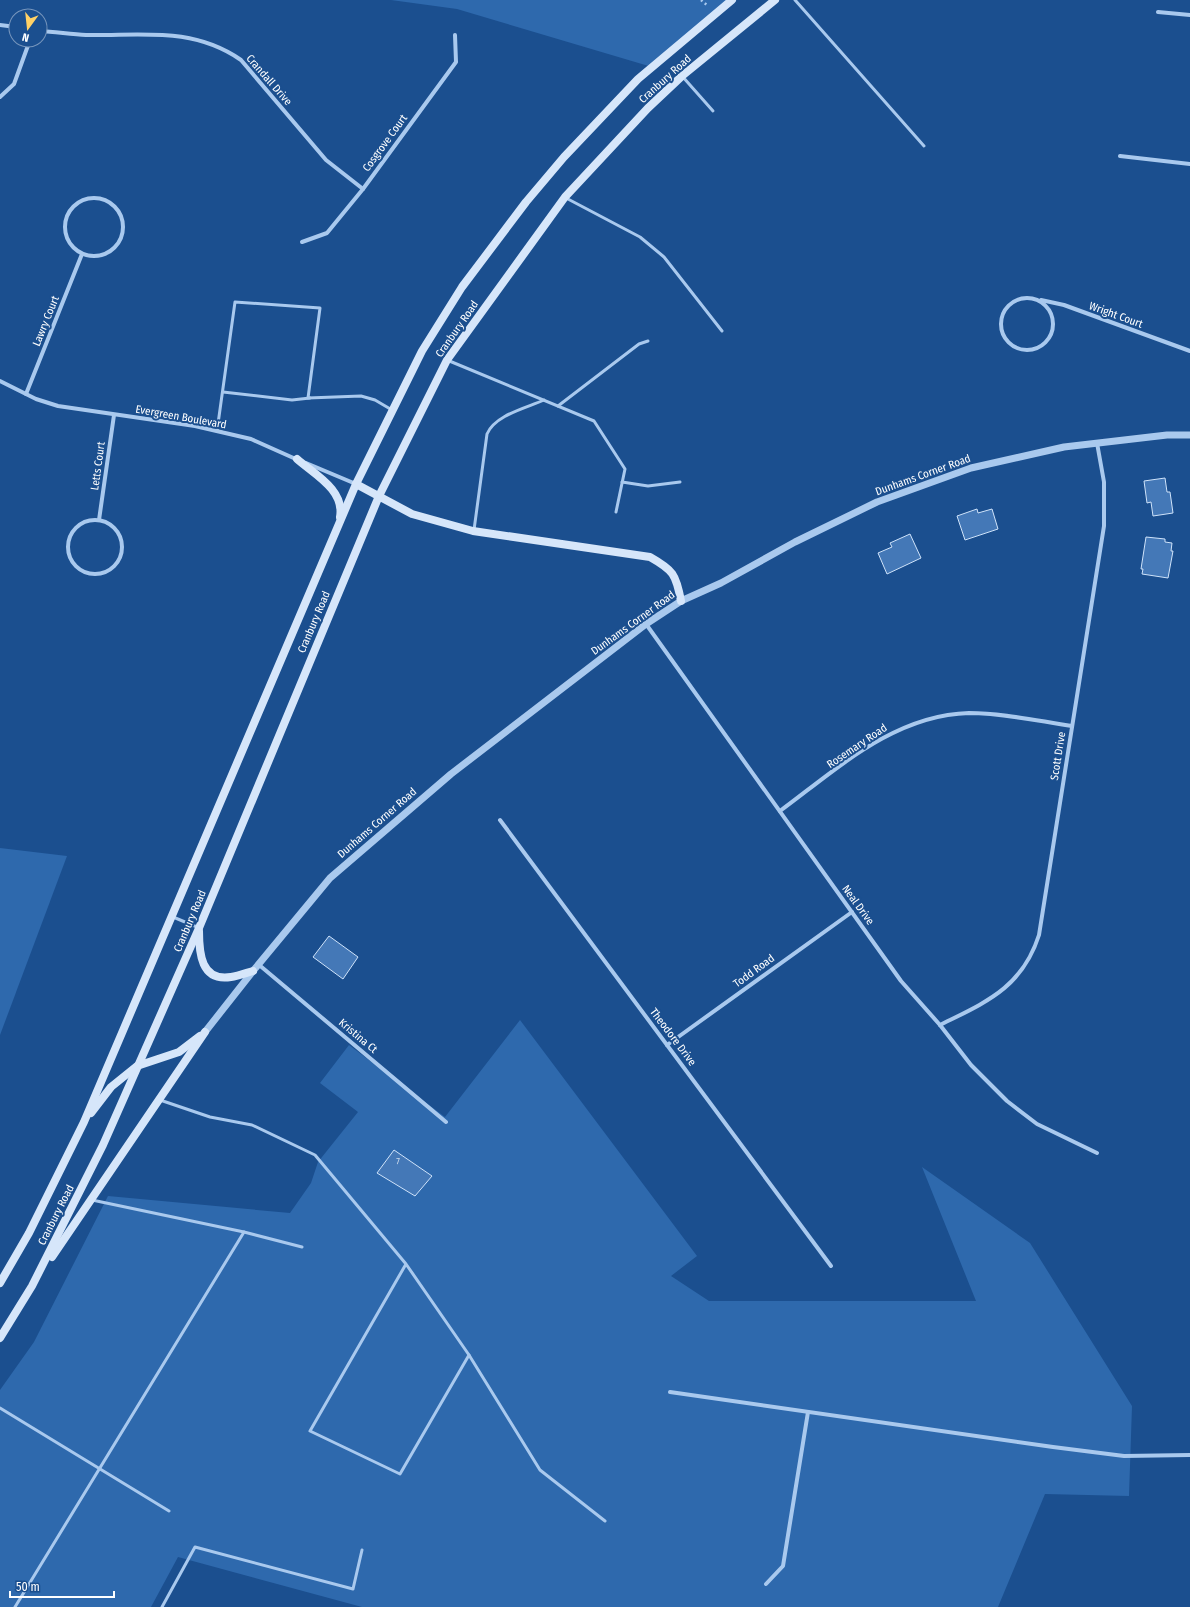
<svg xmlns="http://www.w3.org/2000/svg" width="1190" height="1607" font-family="'Fira Sans Condensed',sans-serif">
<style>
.green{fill:#2e69ad}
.building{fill:#4478b7;stroke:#cfe3fa}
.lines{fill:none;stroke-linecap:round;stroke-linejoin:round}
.path{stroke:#a9c9ee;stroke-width:2.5;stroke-dasharray:2 3;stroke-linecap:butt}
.service{stroke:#a9c9ee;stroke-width:3}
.minor{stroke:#a9c9ee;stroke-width:4}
.tertiary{stroke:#a9c9ee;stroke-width:7}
.secondary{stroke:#d6e6fa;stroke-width:8}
.labels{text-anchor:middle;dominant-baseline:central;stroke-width:4;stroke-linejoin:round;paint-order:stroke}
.number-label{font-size:9px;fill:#d0dded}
.street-label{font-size:11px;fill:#fff;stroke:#1b4f8f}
</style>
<rect width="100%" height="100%" fill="#1b4f8f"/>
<!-- green -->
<g class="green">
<polygon points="391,0 733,0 652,67 457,9"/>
<polygon points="0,848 67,856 0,1035"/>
<polygon points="520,1020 697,1256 671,1276 709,1301 976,1301 922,1167 1030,1243 1132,1406 1129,1496 1045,1494 998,1607 362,1607 178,1557 151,1607 0,1607 0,1390 34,1342 108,1196 290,1213 311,1183 318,1162 358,1112 320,1083 349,1045 445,1117"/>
</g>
<!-- building -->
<g class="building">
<polygon points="1165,478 1167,492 1170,492 1173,513 1153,516 1151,502 1147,503 1144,481"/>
<polygon points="977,509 978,513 992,509 998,529 965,540 957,516"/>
<polygon points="910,534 921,558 887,574 878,553 892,547 890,543"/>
<polygon points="1146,537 1165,539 1165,542 1172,543 1171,551 1173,551 1168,578 1142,574 1143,569 1141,569"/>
<polygon points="329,936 358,957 343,979 313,957"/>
<polygon points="394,1150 432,1176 415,1196 377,1173"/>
</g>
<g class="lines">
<!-- path -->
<polyline class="path" points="701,0 708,6"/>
<!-- service -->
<g class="service">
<polyline points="795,0 924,146"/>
<polyline points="682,76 713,111"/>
<polyline points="566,198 640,237 664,257 722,331"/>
<polyline points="447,360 594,421 625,469 616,512"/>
<polyline points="223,392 292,400 310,398"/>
<polyline points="558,406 639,344 648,341"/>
<polyline points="217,431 235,302 320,308 308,398 361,396 375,400 392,410"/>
<polyline points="622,482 648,486 680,482"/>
<path d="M474,530L487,434C495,415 526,408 544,400"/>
<polyline points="173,917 197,927"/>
<polyline points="160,1100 210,1117 252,1125 315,1155 406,1264 310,1431 400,1474 469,1355 406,1264"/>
<polyline points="244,1232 302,1247"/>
<polyline points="469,1355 540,1470 605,1521"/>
<polyline points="0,1408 169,1511"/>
<polyline points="15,1607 244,1232 92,1200"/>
<polyline points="162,1607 195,1547 353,1589 362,1550"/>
</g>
<!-- minor -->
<g class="minor">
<polyline points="1158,12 1190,15"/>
<polyline points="0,25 16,27"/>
<path d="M40,31C55,32 71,34 86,35C141,36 192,26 241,60L326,160L363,189"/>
<polyline points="0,97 14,84 30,40"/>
<polyline points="1120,156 1190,164"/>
<circle cx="94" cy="227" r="29"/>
<polyline points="302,242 327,233 363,189 456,62 455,35"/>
<circle cx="1027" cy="324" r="26"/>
<polyline points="1041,300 1064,305 1190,351"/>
<polyline points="0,381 36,399 58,406 195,426 251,439 298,460"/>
<polyline points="26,394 82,254"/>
<polyline points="306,463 356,484"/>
<circle cx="95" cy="547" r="27"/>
<polyline points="99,520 114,415"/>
<polyline points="646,624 901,981 940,1025 971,1065 1007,1101 1037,1124 1097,1153"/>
<path d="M780,811C837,769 894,715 969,713C1003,713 1038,721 1072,726"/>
<polyline points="500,820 831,1266"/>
<polyline points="258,964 446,1122"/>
<path d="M940,1025C986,1002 1022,988 1039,935L1104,526V482L1097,443"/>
<polyline points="667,1045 852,912"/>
<polyline points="670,1392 1053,1447 1124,1456 1190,1455"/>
<polyline points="766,1584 783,1566 808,1412"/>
</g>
<!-- tertiary -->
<polyline class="tertiary" points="205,1032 253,971 330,878 451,774 646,624 681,601 721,583 795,542 877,502 971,468 1064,447 1167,435 1190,435"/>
<!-- secondary -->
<g class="secondary">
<path d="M297,459C314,474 345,490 340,517"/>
<path d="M356,484L412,514L473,531L650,557C673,570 676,574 681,601"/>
<path d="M199,931C199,953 201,982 231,977C238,976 246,973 253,971"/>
<polyline points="91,1113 111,1087 137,1066 179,1052 200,1036"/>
<polyline points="52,1257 205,1032"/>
<polyline points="0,1283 29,1233 84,1122 356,484 422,351 462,287 526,202 564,157 638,79 732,0"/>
<polyline points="0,1338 32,1286 103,1145 199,928 379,496 447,360 565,197 648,108 682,76 775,0"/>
</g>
</g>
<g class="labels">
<!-- number labels -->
<g class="number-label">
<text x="398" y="1161">7</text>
</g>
<!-- street labels -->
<g class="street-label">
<text transform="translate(665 79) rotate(-42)">Cranbury Road</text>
<text transform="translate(269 80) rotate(49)">Crandall Drive</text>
<text transform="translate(385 143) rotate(-54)">Cosgrove Court</text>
<text transform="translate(1116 315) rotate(20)">Wright Court</text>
<text transform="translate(46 321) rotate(-68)">Lawry Court</text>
<text transform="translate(457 329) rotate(-55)">Cranbury Road</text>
<text transform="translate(181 417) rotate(10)">Evergreen Boulevard</text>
<text transform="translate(98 466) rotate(-82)">Letts Court</text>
<text transform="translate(923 475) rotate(-20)">Dunhams Corner Road</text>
<text transform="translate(314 622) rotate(-67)">Cranbury Road</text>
<text transform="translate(633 623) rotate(-36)">Dunhams Corner Road</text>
<text transform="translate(857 746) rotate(-34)">Rosemary Road</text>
<text transform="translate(1058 756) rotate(-81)">Scott Drive</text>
<text transform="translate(377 823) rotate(-41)">Dunhams Corner Road</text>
<text transform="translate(858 905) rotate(54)">Neal Drive</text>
<text transform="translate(190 921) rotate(-67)">Cranbury Road</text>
<text transform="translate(754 971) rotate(-36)">Todd Road</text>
<text transform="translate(358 1036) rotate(40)">Kristina Ct</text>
<text transform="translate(673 1037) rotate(53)">Theodore Drive</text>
<text transform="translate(56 1215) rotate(-63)">Cranbury Road</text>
</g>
</g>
<!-- north arrow -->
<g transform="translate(28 28) rotate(195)"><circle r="19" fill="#1b4f8f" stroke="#7695bc"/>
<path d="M0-3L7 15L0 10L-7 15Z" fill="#ffd166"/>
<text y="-6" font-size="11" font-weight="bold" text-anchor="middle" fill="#ffffff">N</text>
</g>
<!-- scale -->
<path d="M10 1591v6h104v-6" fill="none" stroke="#ffffff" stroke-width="2"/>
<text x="16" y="1591" font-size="12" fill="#ffffff" stroke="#1b4f8f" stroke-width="3" paint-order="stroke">50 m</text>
</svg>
